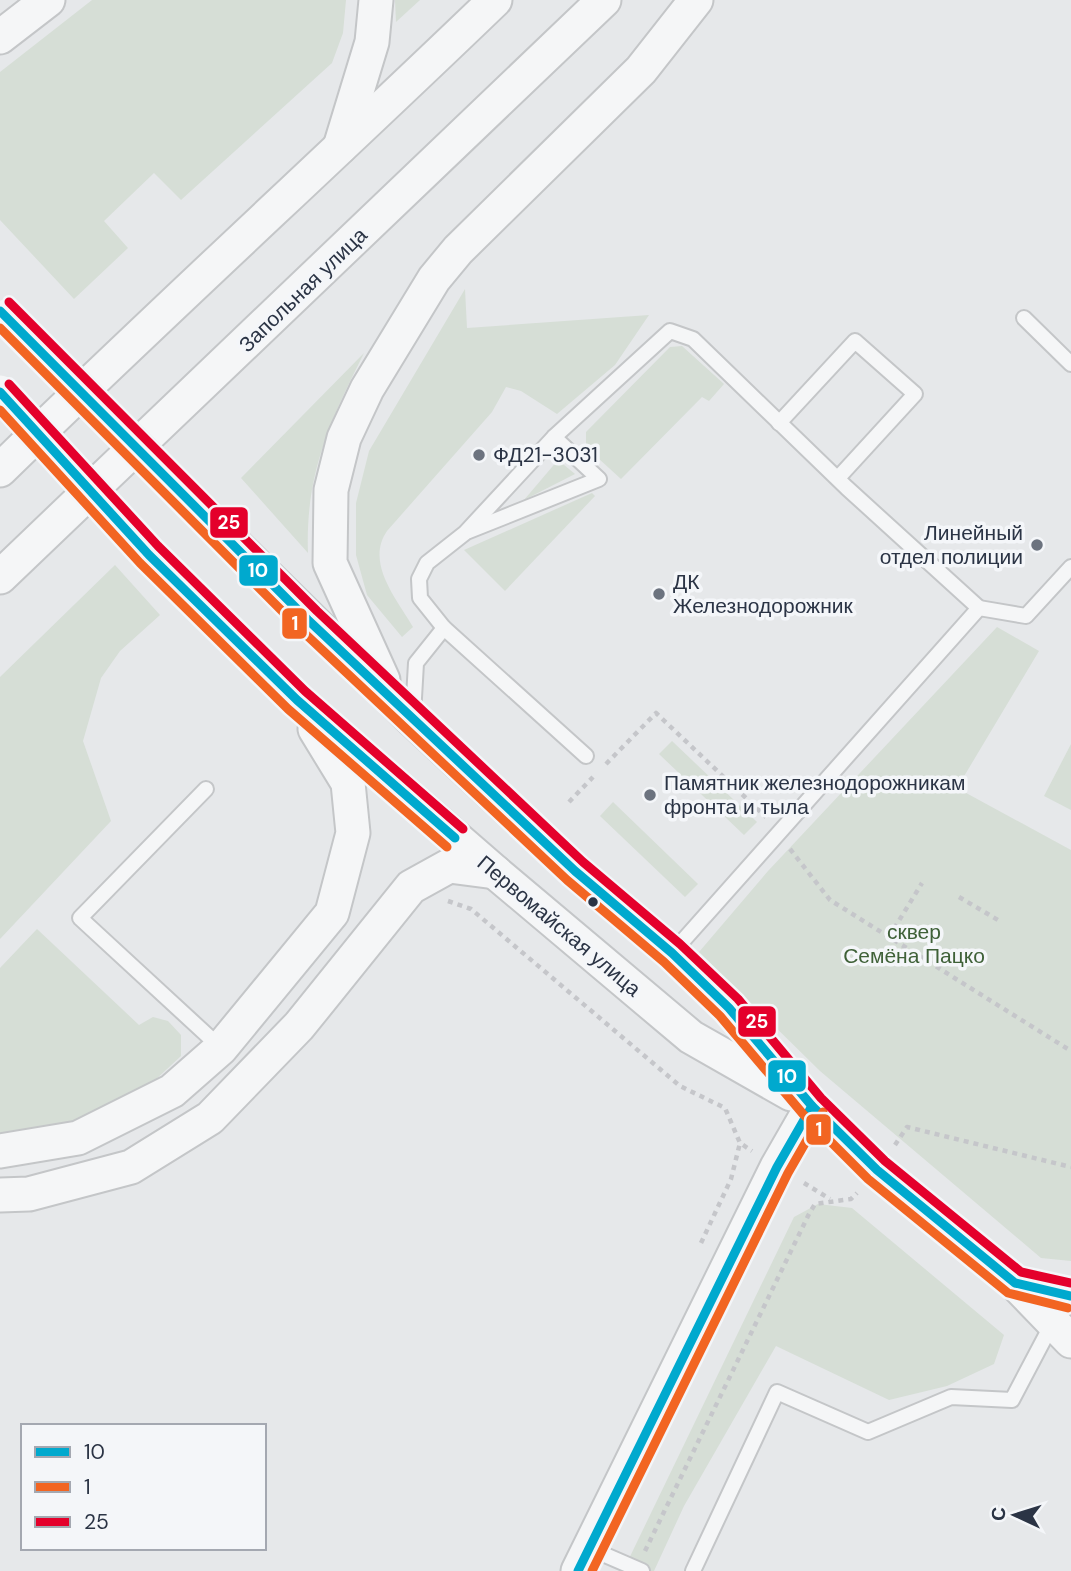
<svg xmlns="http://www.w3.org/2000/svg" width="1071" height="1571" font-family="'DM Sans',sans-serif">
<style>
.green{fill:#d6ded6}
.lines{fill:none;stroke-linecap:round;stroke-linejoin:round}
.service-casing{stroke:#c4c6c8;stroke-width:18}
.tertiary-casing{stroke:#c4c6c8;stroke-width:37}
.path{stroke:#c5c6ca;stroke-width:4.5;stroke-dasharray:5 5;stroke-linecap:butt}
.service{stroke:#f5f6f7;stroke-width:14}
.tertiary{stroke:#f5f6f7;stroke-width:33}
.tertiary-bridge-casing{stroke:#c4c6c8;stroke-width:37;stroke-linecap:butt}
.tertiary-bridge{stroke:#f5f6f7;stroke-width:33}
.bus-1-casing{stroke:#f4f6f9;stroke-width:14}
.bus-2-casing{stroke:#f4f6f9;stroke-width:14}
.bus-3-casing{stroke:#f4f6f9;stroke-width:14}
.bus-1{stroke:#00a9ce;stroke-width:9}
.bus-2{stroke:#f26522;stroke-width:9}
.bus-3{stroke:#e4002b;stroke-width:9}
.poi-dot{fill:#6c737f;stroke:#f4f6f9;stroke-width:2.5}
.bus-dot{fill:#2b3445;stroke:#f4f6f9;stroke-width:2.5}
.labels{text-anchor:middle;dominant-baseline:central;stroke-width:7;stroke-linejoin:round;paint-order:stroke}
.street-label{font-size:21px;fill:#2b3445;stroke:#f4f6f9}
.poi-label{font-size:21px;fill:#2b3445;stroke:#f4f6f9;text-anchor:start}
.park-label{font-size:21px;fill:#3f6138;stroke:#f4f6f9}
.line-badge{stroke:#f4f6f9;stroke-width:2.5}
.badge-label{font-size:19px;text-anchor:middle;font-weight:bold;fill:#fff}
</style>
<rect width="100%" height="100%" fill="#e6e8ea"/>
<!-- green -->
<g class="green">
<polygon points="92,0 346,0 343,33 332,63 181,200 154,173 104,221 128,248 74,299 0,220 0,72"/>
<polygon points="395,0 420,0 396,22"/>
<path d="M465,289L467,328L649,315L615,365L557,414L521,391L506,387L492,412L387,531C365,563 397,599 413,627L402,637L367,595L356,555V503L369,451Z"/>
<polygon points="682,346 724,384 709,401 702,397 621,479 586,447 586,432 670,347"/>
<path d="M364,353C330,421 305,475 308,553L241,478Z"/>
<polygon points="558,460 575,474 524,500"/>
<polygon points="592,493 595,496 505,591 464,550"/>
<polygon points="115,565 160,615 120,651 101,678 83,741 111,821 0,939 0,677"/>
<polygon points="997,627 1039,651 957,788 1071,850 1071,1261 1041,1258 820,1071 699,952 768,871"/>
<polygon points="672,741 757,822 744,835 659,754"/>
<polygon points="1071,744 1071,810 1044,796"/>
<polygon points="613,802 698,884 685,897 600,816"/>
<polygon points="37,929 139,1025 153,1017 168,1021 181,1035 181,1056 139,1095 70,1122 0,1133 0,968"/>
<polygon points="818,1204 852,1208 1004,1335 994,1364 947,1386 889,1400 776,1346 684,1506 654,1571 623,1571 794,1217"/>
</g>
<g class="lines">
<!-- service casing -->
<g class="service-casing">
<g id="service">
<polyline points="1024,318 1071,364"/>
<polyline points="779,423 855,341 915,394 838,478"/>
<polyline points="469,531 599,479 554,437"/>
<polyline points="413,715 416,663 444,628"/>
<polyline points="586,756 444,628 420,598 419,579 427,563 465,533 554,437 670,331 693,339 847,488 979,608"/>
<polyline points="206,789 80,918 221,1048"/>
<polyline points="672,953 979,608 1026,616 1071,567"/>
<polyline points="589,1548 642,1571"/>
<polyline points="693,1571 777,1392 868,1432 951,1397 1012,1400 1052,1324"/>
</g>
</g>
<!-- tertiary casing -->
<g class="tertiary-casing">
<g id="tertiary">
<polyline points="0,37 48,0"/>
<polyline points="340,147 372,42 376,0"/>
<path d="M0,470C163,311 331,158 495,0"/>
<polyline points="205,515 413,720 575,871 672,953 729,1008 812,1106 877,1170 1015,1283 1071,1296"/>
<polyline points="149,555 297,700 495,872 691,1037 791,1094"/>
<polyline points="0,577 604,0"/>
<polyline points="383,680 330,563 331,490 344,438 367,389 434,279 458,250 641,70 696,0"/>
<polyline points="0,1151 78,1138 172,1091 221,1048 332,913 353,833 348,783 315,729"/>
<polyline points="0,1195 29,1194 131,1167 210,1118 299,1026 411,887 449,866 495,872"/>
<polyline points="1015,1283 1071,1341"/>
<polyline points="578,1571 777,1167 812,1106"/>
</g>
</g>
<!-- path -->
<g class="path">
<polyline points="606,764 656,713 766,817"/>
<polyline points="569,802 593,777"/>
<polyline points="790,849 830,900 1071,1051"/>
<polyline points="959,897 998,920"/>
<polyline points="448,901 471,909 680,1086 725,1108 740,1143 752,1151"/>
<polyline points="889,937 922,883"/>
<polyline points="895,1145 907,1127 1071,1167"/>
<polyline points="804,1183 830,1199"/>
<polyline points="701,1243 731,1179 740,1143"/>
<polyline points="645,1551 809,1214 815,1204 851,1199 857,1193"/>
</g>
<!-- service -->
<use href="#service" class="service"/>
<!-- tertiary -->
<use href="#tertiary" class="tertiary"/>
<!-- tertiary-bridge casing -->
<g class="tertiary-bridge-casing">
<g id="tertiary-bridge">
<polyline points="6,316 205,515"/>
<polyline points="0,392 149,555"/>
</g>
</g>
<!-- tertiary-bridge -->
<use href="#tertiary-bridge" class="tertiary-bridge"/>
<!-- bus-1 casing -->
<g class="bus-1-casing">
<g id="bus-1">
<polyline points="0,311 308,620 575,871 672,953 729,1008 812,1106 877,1170 1015,1283 1071,1296"/>
<polyline points="0,392 149,555 297,700 455,838"/>
<polyline points="578,1571 777,1167 812,1106"/>
</g>
</g>
<!-- bus-2 casing -->
<g class="bus-2-casing">
<g id="bus-2">
<polyline points="0,328 300,629 567,880 664,962 720,1016 803,1114 868,1179 1008,1293 1068,1308"/>
<polyline points="0,410 140,563 288,709 447,847"/>
<polyline points="592,1571 788,1173 823,1112"/>
</g>
</g>
<!-- bus-3 casing -->
<g class="bus-3-casing">
<g id="bus-3">
<polyline points="9,302 317,611 583,862 680,944 738,999 821,1098 885,1161 1021,1272 1071,1283"/>
<polyline points="9,384 158,546 305,691 463,829"/>
</g>
</g>
<!-- bus-1 -->
<use href="#bus-1" class="bus-1"/>
<!-- bus-2 -->
<use href="#bus-2" class="bus-2"/>
<!-- bus-3 -->
<use href="#bus-3" class="bus-3"/>
</g>
<!-- markers -->
<g class="poi-dot">
<circle cx="479" cy="455" r="7"/>
<circle cx="1037" cy="545" r="7"/>
<circle cx="659" cy="594" r="7"/>
<circle cx="650" cy="795" r="7"/>
</g>
<circle class="bus-dot" cx="593" cy="902" r="6"/>
<g class="labels">
<!-- street labels -->
<g class="street-label">
<text transform="translate(303 290) rotate(-44)">Запольная улица</text>
<text transform="translate(559 926) rotate(40)">Первомайская улица</text>
</g>
<!-- poi labels -->
<g class="poi-label">
<text x="493" y="455">ФД21-3031</text>
<text x="1023" y="533" text-anchor="end">Линейный<tspan x="1023" dy="24">отдел полиции</tspan></text>
<text x="673" y="582">ДК<tspan x="673" dy="24">Железнодорожник</tspan></text>
<text x="664" y="783">Памятник железнодорожникам<tspan x="664" dy="24">фронта и тыла</tspan></text>
</g>
<!-- park labels -->
<g class="park-label">
<text x="914" y="932">сквер<tspan x="914" dy="24">Семёна Пацко</tspan></text>
</g>
</g>
<g class="line-badge">
<rect x="209" y="506" width="40" height="33" rx="7" fill="#e4002b"/>
<rect x="238" y="554" width="41" height="33" rx="7" fill="#00a9ce"/>
<rect x="281" y="607" width="27" height="33" rx="7" fill="#f26522"/>
<rect x="737" y="1005" width="40" height="33" rx="7" fill="#e4002b"/>
<rect x="767" y="1059" width="40" height="34" rx="7" fill="#00a9ce"/>
<rect x="805" y="1113" width="27" height="33" rx="7" fill="#f26522"/>
</g>
<g class="badge-label">
<text x="229" y="529">25</text>
<text x="258" y="577">10</text>
<text x="295" y="630">1</text>
<text x="757" y="1028">25</text>
<text x="787" y="1083">10</text>
<text x="819" y="1136">1</text>
</g>
<!-- legend -->
<rect x="21" y="1424" width="245" height="126" fill="#f4f6f9" stroke="#a4a8b1" stroke-width="2"/>
<rect x="35" y="1447" width="35" height="10" fill="#00a9ce" stroke="#a4a8b1" stroke-width="2"/>
<text x="84" y="1459" font-size="21" fill="#2b3445">10</text>
<rect x="35" y="1482" width="35" height="10" fill="#f26522" stroke="#a4a8b1" stroke-width="2"/>
<text x="84" y="1494" font-size="21" fill="#2b3445">1</text>
<rect x="35" y="1517" width="35" height="10" fill="#e4002b" stroke="#a4a8b1" stroke-width="2"/>
<text x="84" y="1529" font-size="21" fill="#2b3445">25</text>
<!-- north arrow -->
<g transform="translate(1015 1515) rotate(274)" stroke="#f4f6f9" stroke-width="5" paint-order="stroke">
<path d="M0-5L12 26L0 18L-12 26Z" fill="#2b3445"/>
<text y="-10" font-size="19" font-weight="bold" text-anchor="middle" fill="#2b3445">С</text>
</g>
</svg>
